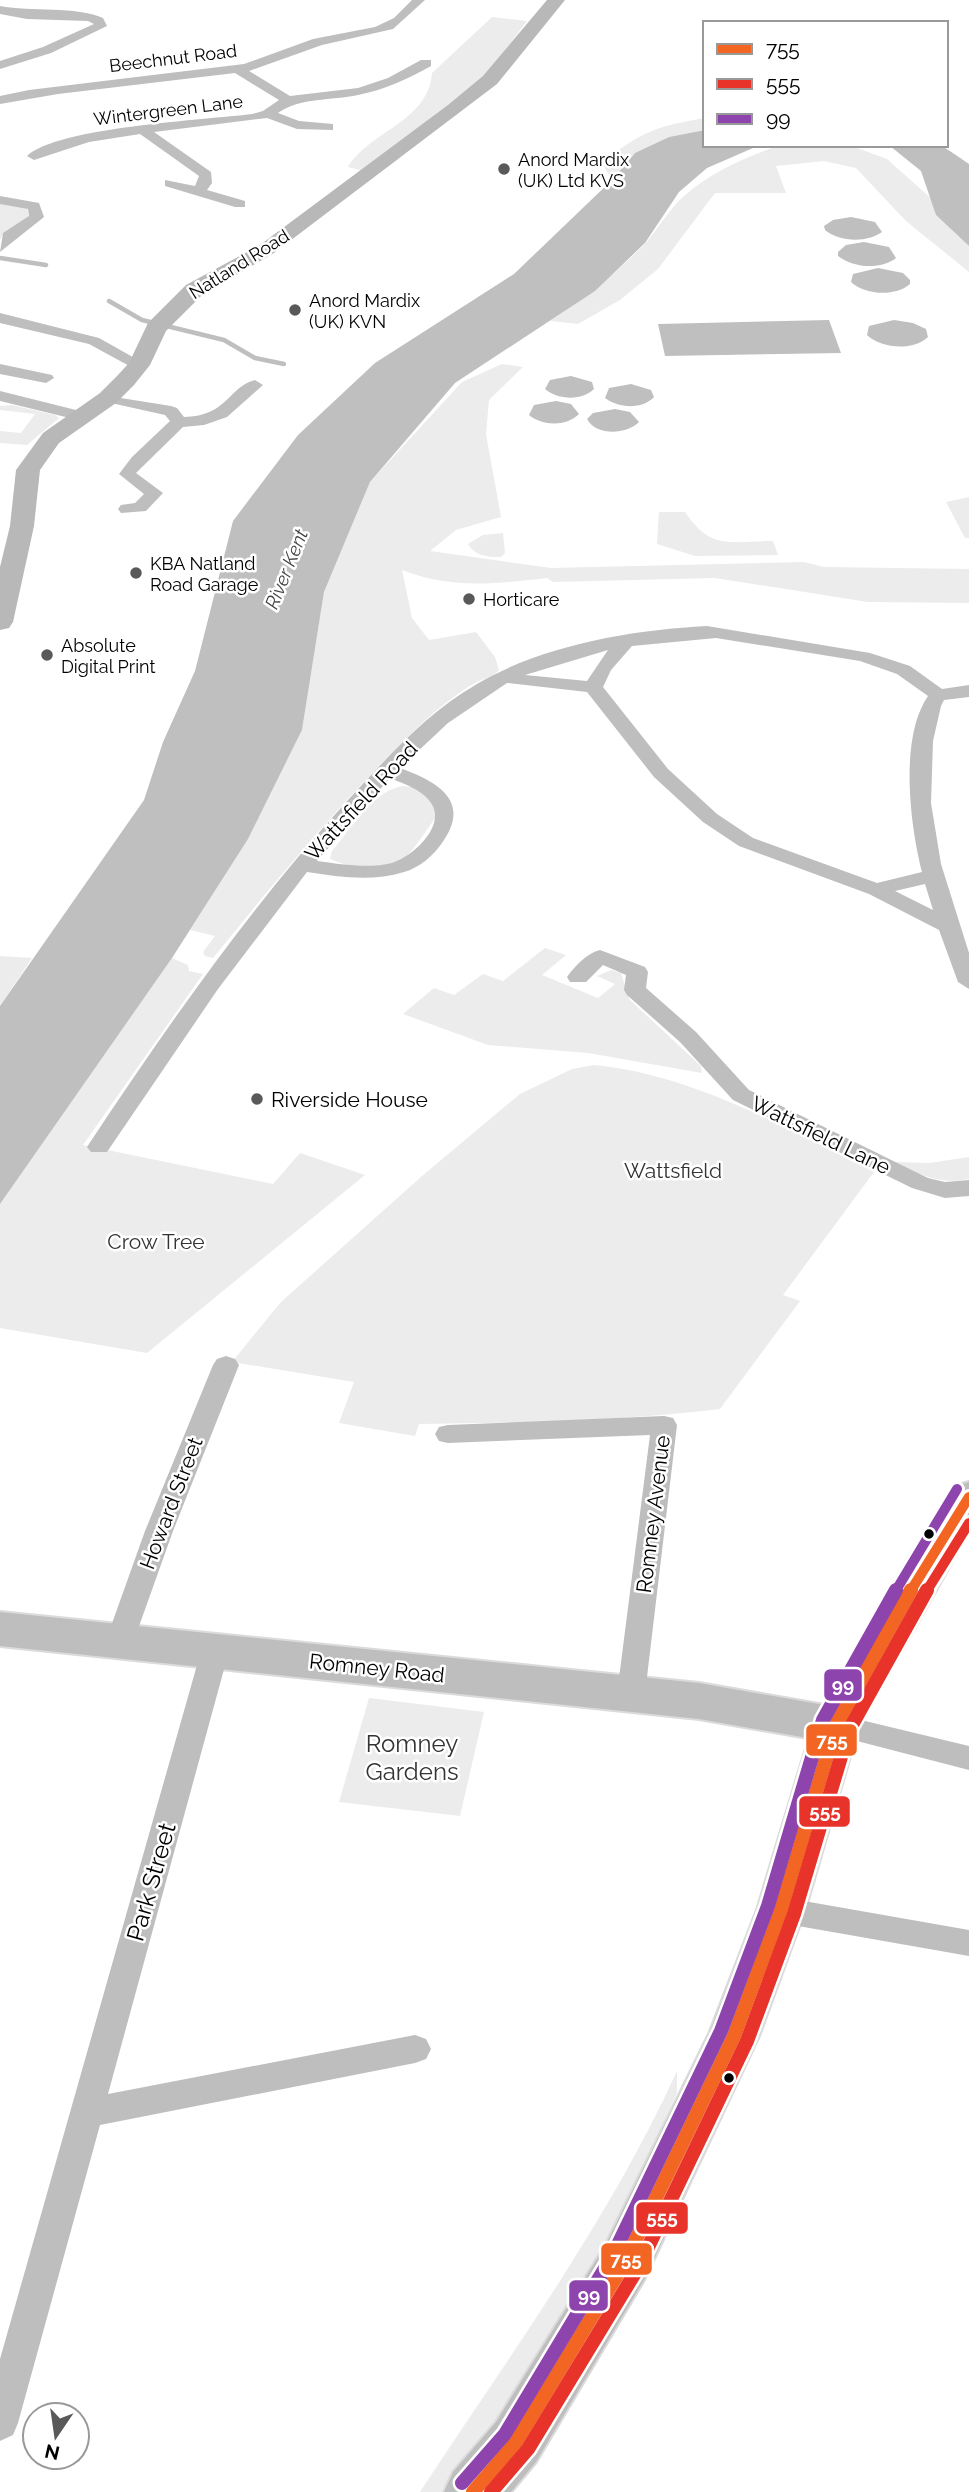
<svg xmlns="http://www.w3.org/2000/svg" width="969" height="2492" font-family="Raleway,sans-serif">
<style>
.green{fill:#ececec}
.water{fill:#bfbfbf}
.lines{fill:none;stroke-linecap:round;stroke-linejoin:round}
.stream{stroke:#bfbfbf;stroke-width:4.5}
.primary-casing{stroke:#dbdbdb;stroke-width:4}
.highway-casing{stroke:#dbdbdb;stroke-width:4}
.street{fill:#bebebe;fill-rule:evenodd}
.secondary{fill:#b8b8b8;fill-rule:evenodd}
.primary{fill:#bebebe;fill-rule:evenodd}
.highway{fill:#bebebe;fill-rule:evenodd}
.bus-1-far1-casing{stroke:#fff;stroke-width:16}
.bus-1-casing{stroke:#fff;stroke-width:19}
.bus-2-far1-casing{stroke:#fff;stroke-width:16}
.bus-2-casing{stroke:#fff;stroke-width:19}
.bus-3-far1-casing{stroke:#fff;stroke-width:16}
.bus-3-casing{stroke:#fff;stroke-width:19}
.bus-1-far1{stroke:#f26522;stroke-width:10}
.bus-1{stroke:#f26522;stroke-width:14}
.bus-2-far1{stroke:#e7332a;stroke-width:10}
.bus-2{stroke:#e7332a;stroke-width:14}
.bus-3-far1{stroke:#8e44ad;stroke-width:10}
.bus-3{stroke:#8e44ad;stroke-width:14}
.poi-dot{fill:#595959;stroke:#fff;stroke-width:2.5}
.bus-dot{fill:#000;stroke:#fff;stroke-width:2.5}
.labels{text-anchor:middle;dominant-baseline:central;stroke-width:5;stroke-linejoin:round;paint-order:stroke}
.far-street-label{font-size:18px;fill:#000;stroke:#fff}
.far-poi-label{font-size:18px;fill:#000;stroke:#fff;text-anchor:start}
.far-water-label{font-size:19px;font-style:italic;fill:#444;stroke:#fff}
.street-label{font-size:21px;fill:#000;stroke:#fff}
.poi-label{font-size:21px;fill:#000;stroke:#fff;text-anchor:start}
.park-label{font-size:21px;fill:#333;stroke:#fff}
.near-park-label{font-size:24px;fill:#333;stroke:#fff}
.near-street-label{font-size:24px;fill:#000;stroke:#fff}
.line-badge{stroke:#fff;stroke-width:2.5}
.badge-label{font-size:19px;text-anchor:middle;font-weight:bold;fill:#fff}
</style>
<rect width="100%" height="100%" fill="#fff"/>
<!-- green -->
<g class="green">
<path d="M492,17L527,21L486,75L403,155L385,169L365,171L348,167C371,130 428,122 432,73Z"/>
<path d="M705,118V130L669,137L635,153L612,180L602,163C640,132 657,126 705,118Z"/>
<path d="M780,145H849L887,159L933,200L936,215L969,246V272L906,221L856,168L824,161L776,166L786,193H715L658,269L620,300L578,324L550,321C584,298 614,275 643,246C658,230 667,211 684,196C711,172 746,157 780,145Z"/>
<polygon points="0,202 27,207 29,219 3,234 0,240"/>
<path d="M502,364L523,367L489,400L486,434L501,517L456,530L430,551L551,568L804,562L824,567L969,569V603L868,602L715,578L553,582L547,578C496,584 450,589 402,570L412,618L429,640L476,632L495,657L499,670C494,677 485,678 477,682C456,693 434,712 417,728C343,799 278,878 213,958L205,956L203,952L215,936L190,930L248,839L302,730L324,592L370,482L462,382Z"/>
<polygon points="12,405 55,415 59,418 27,445 0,443 0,431 21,433 35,414 0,410 0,406"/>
<polygon points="969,497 969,538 965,538 946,502"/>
<path d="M659,512H685C711,551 730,541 773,541L778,555L695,556L657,544Z"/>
<path d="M503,533L505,553L501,557C487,557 475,556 468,544L483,535Z"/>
<path d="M403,786C424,788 428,797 438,814C429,826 412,854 400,862C382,874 348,867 330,859L332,851C352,828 372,791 403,786Z"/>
<polygon points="545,948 566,955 542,975 598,998 615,984 597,976 611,970 621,973 630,1000 701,1066 702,1073 588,1053 488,1045 403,1014 434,988 454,995 483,974 503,981"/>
<polygon points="0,956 32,958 0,1006"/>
<polygon points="172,958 188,965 189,971 203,974 83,1145 273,1184 300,1153 365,1175 147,1353 0,1328 0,1203"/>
<path d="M594,1065C695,1075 785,1128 874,1172L783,1295L800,1301L720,1409C620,1421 520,1423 419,1424L415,1436L339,1423L354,1382L232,1362L281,1302L422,1176L520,1094L572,1069Z"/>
<path d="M969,1157V1179C940,1185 920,1175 895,1162L929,1163Z"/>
<polygon points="369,1698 484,1712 460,1816 339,1802"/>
<path d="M677,2071V2093C615,2234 540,2372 443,2492H420C510,2355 609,2220 677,2071Z"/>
</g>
<!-- water -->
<g class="water">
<polygon points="705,130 705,145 760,145 707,168 679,192 645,243 595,291 455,383 370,482 324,592 302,730 248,839 172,958 0,1204 0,1006 144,800 163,742 195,671 233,521 298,435 375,363 514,274 612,180 635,153 669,137"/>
<polygon points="884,145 941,145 969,164 969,246 936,215 921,171 890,146"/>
<path d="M851,217L875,222L882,232C867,243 839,242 825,230L824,226L833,220Z"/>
<path d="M864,242L889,247L896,258C881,270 853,268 838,256V252L846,245Z"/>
<path d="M878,268L903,273L910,280V284C895,297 865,295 851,282L853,274Z"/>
<polygon points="829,320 841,353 665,356 658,324"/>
<path d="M894,320L913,323L926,329L928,337C913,351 882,349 867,335L869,326Z"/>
<path d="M571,376L592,382L594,389C582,401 558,400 545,389L550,380Z"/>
<path d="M631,384L651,390L654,397C642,410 618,408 605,398L609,388Z"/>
<path d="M556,401L571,404L579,414C566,427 542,426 529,415L534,405Z"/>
<path d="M615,409L630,412L639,422C626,435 596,436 587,419L593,413Z"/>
</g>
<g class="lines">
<!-- stream -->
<g class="stream">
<polyline points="0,258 46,265"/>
<polyline points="109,301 142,320 224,340 255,358 284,364"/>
</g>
<!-- primary casing -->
<g class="primary-casing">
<polygon id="primary" points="0,1612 699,1683 836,1707 852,1712 859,1725 852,1738 836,1743 699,1719 0,1646"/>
</g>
<!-- highway casing -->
<g class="highway-casing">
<polygon id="highway" points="969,1482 969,1532 859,1726 805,1910 759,2036 644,2280 536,2462 511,2492 444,2492 453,2472 496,2422 606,2244 709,2034 757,1910 813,1725 910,1555 954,1486"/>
</g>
<!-- street -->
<g class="street">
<path d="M412,0H425L393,29L322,45L249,71L290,96L358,88L388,78L421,60H431V66C408,79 384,90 358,95C332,101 300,97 278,113L299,121L333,124V130L297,129L267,118L154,132L211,172L212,183L207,190L245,201V207H235L165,186V180L195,186L199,176L140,134L89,142L34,160L27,156C58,127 205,120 252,114L263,111L279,100L235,73L58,94L0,104V96L29,90L244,64L313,39L375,27L394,18Z"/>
<path d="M0,6C31,12 76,6 103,18L107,26L51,53L0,69V61L43,47L94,24L88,21L27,19L0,14Z"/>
<polygon points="0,196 39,203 44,217 0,252 3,233 29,216 28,209 0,204"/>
<polygon points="0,313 99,338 147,365 145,368 133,368 89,344 0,323"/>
<polygon points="0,364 52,375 54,378 46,383 0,374"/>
<path d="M255,380L263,385L227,417L204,425L183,427L136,473L163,493L146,511L121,513L118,509L121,505L135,503L144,494L119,474L132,457L170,421L165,415L102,401V395L171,406L177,408L184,417C228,416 228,387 255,380Z"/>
<polygon points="0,391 88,413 90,416 82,421 0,401"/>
<path d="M707,626L870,653L910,666L942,689L969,685V697L944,700L941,706L933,741L931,803L941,864L969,953V989L958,982L939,930L869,894L739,846L703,822L654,777L587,692L507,683L448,723L400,768C438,782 472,801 442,843C433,856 419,868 404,872C372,882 339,877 307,872L218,989L107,1152H91L87,1147C167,1026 251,906 348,800C386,759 426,713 477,684C543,645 631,630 707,626ZM716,638L860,661L897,674L928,696C899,738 910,825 922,872L877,883L753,838L717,814L668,769L603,687L611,670L632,646ZM608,650L587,681L525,675ZM390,778C404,784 423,790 431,803C447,826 412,857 392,863C368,869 340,864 317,861ZM925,884L933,910L895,891Z"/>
<path d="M600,950L645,967L648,972L646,988L696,1032L749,1090L928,1178L945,1182L969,1180V1196L945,1198L912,1188L733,1100L680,1042L627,995L624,990L626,975L603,965L586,982H570L567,977C575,966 587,953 600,950Z"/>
<polygon points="226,1356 235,1359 239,1365 173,1531 133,1643 129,1651 119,1654 109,1651 105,1643 145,1531 213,1365 217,1359"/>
<polygon points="664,1416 673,1418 677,1425 645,1694 641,1702 631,1705 621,1702 617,1694 650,1435 448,1443 439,1441 435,1434 439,1427 448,1425"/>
<polygon points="215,1640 225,1643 229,1651 108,2094 415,2035 426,2039 431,2049 426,2059 415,2063 100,2125 18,2423 13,2435 0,2441 0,2359 201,1651 205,1643"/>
<polygon points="836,1714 969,1746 969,1770 826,1733 821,1725 826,1717"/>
<polygon points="781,1897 969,1930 969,1956 781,1923 770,1919 765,1910 770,1901"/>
</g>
<!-- secondary -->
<polygon class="secondary" points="547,0 565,0 497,84 274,253 202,295 166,331 150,365 134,385 116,403 59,443 40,470 34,526 13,622 9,628 0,630 0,567 10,526 16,470 43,433 100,393 118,375 129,363 148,323 186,285 260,245 448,105 483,76"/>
<!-- primary -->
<use href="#primary" class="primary"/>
<!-- highway -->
<use href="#highway" class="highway"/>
<!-- bus-1-far1 casing -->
<g class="bus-1-far1-casing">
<polyline id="bus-1-far1" points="910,1592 969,1497"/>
</g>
<!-- bus-1 casing -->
<g class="bus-1-casing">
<polyline id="bus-1" points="473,2492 516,2442 625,2262 734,2036 781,1910 836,1725 911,1590"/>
</g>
<!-- bus-2-far1 casing -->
<g class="bus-2-far1-casing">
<polyline id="bus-2-far1" points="926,1592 969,1523"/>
</g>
<!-- bus-2 casing -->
<g class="bus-2-casing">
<polyline id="bus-2" points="491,2492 528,2449 638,2268 747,2041 794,1914 849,1730 927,1590"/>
</g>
<!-- bus-3-far1 casing -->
<g class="bus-3-far1-casing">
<polyline id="bus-3-far1" points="895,1592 957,1489"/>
</g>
<!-- bus-3 casing -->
<g class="bus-3-casing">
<polyline id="bus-3" points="462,2483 505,2434 613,2255 721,2031 768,1906 823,1720 896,1590"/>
</g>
<!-- bus-1-far1 -->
<use href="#bus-1-far1" class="bus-1-far1"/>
<!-- bus-1 -->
<use href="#bus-1" class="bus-1"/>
<!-- bus-2-far1 -->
<use href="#bus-2-far1" class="bus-2-far1"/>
<!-- bus-2 -->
<use href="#bus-2" class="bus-2"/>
<!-- bus-3-far1 -->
<use href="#bus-3-far1" class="bus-3-far1"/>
<!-- bus-3 -->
<use href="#bus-3" class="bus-3"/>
</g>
<!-- markers -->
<g class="poi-dot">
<circle cx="504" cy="169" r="7"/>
<circle cx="295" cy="310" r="7"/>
<circle cx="136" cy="573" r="7"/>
<circle cx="469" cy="599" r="7"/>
<circle cx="47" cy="655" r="7"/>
<circle cx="257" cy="1099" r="7"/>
</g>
<g class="bus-dot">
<circle cx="929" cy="1534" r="6"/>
<circle cx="729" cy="2078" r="6"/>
</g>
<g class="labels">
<!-- far-street labels -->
<g class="far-street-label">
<text transform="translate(173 58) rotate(-7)">Beechnut Road</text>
<text transform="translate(168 110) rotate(-7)">Wintergreen Lane</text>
<text transform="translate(239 264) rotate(-32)">Natland Road</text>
</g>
<!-- far-poi labels -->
<g class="far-poi-label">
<text x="518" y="159">Anord Mardix<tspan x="518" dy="21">(UK) Ltd KVS</tspan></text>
<text x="309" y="300">Anord Mardix<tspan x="309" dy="21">(UK) KVN</tspan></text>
<text x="150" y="563">KBA Natland<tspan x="150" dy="21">Road Garage</tspan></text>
<text x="483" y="599">Horticare</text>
<text x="61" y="645">Absolute<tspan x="61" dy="21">Digital Print</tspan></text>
</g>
<!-- far-water labels -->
<g class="far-water-label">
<text transform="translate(286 569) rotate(-68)">River Kent</text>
</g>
<!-- street labels -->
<g class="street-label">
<text transform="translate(361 801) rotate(-47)">Wattsfield Road</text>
<text transform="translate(821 1135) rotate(26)">Wattsfield Lane</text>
<text transform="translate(171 1503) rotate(-69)">Howard Street</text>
<text transform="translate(653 1514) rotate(-83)">Romney Avenue</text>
<text transform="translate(377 1668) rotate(6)">Romney Road</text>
</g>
<!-- poi labels -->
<g class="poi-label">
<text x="271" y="1099">Riverside House</text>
</g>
<!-- park labels -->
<g class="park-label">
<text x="673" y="1170">Wattsfield</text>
<text x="156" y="1241">Crow Tree</text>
</g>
<!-- near-park labels -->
<g class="near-park-label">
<text x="412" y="1743">Romney<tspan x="412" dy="28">Gardens</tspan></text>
</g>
<!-- near-street labels -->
<g class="near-street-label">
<text transform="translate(151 1882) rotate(-74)">Park Street</text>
</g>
</g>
<g class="line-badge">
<rect x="823" y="1668" width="40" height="34" rx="7" fill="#8e44ad"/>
<rect x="805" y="1723" width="53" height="34" rx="7" fill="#f26522"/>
<rect x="798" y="1795" width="53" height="33" rx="7" fill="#e7332a"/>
<rect x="635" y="2201" width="54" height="34" rx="7" fill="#e7332a"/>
<rect x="600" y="2242" width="53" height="34" rx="7" fill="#f26522"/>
<rect x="568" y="2279" width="41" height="33" rx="7" fill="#8e44ad"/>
</g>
<g class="badge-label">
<text x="843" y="1692">99</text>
<text x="832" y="1747">755</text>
<text x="825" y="1818">555</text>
<text x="662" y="2224">555</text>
<text x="626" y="2266">755</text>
<text x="589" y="2302">99</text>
</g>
<!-- legend -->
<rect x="703" y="21" width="245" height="126" fill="#ffffff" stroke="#999999" stroke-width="2"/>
<rect x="717" y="44" width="35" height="10" fill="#f26522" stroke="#999999" stroke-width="2"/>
<text x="766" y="56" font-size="21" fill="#000000">755</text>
<rect x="717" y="79" width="35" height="10" fill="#e7332a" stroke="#999999" stroke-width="2"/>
<text x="766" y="91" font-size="21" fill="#000000">555</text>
<rect x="717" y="114" width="35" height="10" fill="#8e44ad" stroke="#999999" stroke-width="2"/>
<text x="766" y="126" font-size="21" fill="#000000">99</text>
<!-- north arrow -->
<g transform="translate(56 2436) rotate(193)"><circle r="33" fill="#ffffff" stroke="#999999" stroke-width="2"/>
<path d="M0-5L12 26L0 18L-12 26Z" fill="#595959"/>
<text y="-10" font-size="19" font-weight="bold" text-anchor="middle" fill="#000000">N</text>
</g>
</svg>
